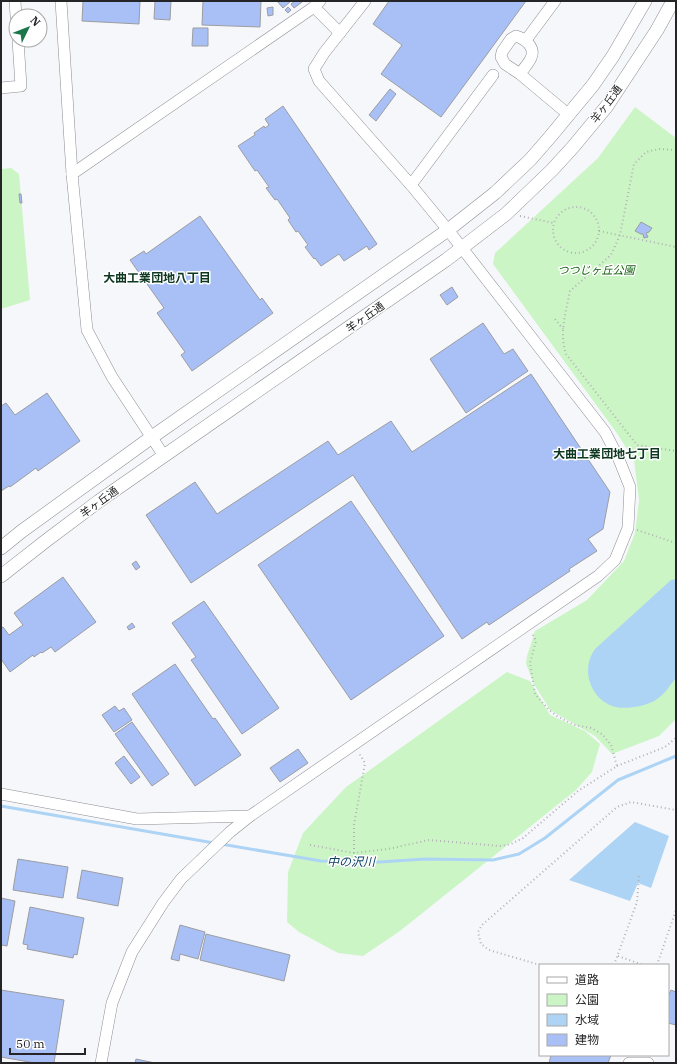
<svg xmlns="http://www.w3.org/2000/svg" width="677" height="1064" font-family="'IBM Plex Serif','Noto Sans JP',serif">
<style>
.green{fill:#ccf5c6}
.water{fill:#add4f4}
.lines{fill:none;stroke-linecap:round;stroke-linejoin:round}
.stream{stroke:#add4f4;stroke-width:3}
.building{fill:#a8c0f6;stroke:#9c9da1}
.minor-casing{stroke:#8d8e92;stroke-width:12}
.major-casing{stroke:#8d8e92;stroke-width:14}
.path{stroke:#b1b2b5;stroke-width:2;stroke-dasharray:1 3;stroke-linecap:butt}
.minor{stroke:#fff;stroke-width:11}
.major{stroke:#fff;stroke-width:13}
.labels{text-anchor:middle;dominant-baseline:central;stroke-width:3;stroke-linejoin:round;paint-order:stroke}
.street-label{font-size:11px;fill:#252527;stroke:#fff}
.park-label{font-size:11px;font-style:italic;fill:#166010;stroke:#fff}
.neighbourhood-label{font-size:12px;font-weight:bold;fill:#0f3822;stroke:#fff}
.water-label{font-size:12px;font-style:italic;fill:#0a3f61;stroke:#fff}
</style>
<rect width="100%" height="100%" fill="#f6f7fb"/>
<!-- green -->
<g class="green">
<polygon points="635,107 676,138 676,719 659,736 612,754 595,736 550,710 534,684 526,664 527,656 535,631 587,600 624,561 635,533 639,500 634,460 616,432 493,264 495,253 598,158"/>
<polygon points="11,168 19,174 30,300 1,309 1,169"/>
<polygon points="507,672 530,681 550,715 585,731 600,744 592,772 576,790 400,931 363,956 338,953 299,932 287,922 288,872 303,833 346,787"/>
</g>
<!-- water -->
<g class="water">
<path d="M676,579L675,679C669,687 663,696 654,701C643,707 623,710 612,706C589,697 581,668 595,649L671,580Z"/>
<polygon points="635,822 669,836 651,888 638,883 630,901 569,880"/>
</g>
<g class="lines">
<!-- stream -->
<g class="stream">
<polyline points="1,806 214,843"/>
<polyline points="221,844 321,861 380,862 425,859 493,860 519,854 545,838 618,780 676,756"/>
</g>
</g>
<!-- building -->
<g class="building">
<polygon points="83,1 140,1 139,24 82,21"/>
<polygon points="155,1 171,1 170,20 154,19"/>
<polygon points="203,1 261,1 260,27 202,25"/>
<polygon points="277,1 291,1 283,8"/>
<polygon points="295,1 302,2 294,8 291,4"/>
<polygon points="389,1 526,1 441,117 381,74 402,45 373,24"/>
<polygon points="273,7 273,15 268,16 267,8"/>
<polygon points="288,7 291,10 288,13 285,10"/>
<polygon points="193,28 208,28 208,46 192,46"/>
<polygon points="390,89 396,94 376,121 369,115"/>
<polygon points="283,106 377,244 369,250 367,246 344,261 339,254 321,266 315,258 314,259 305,247 308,245 298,231 296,232 288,220 290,218 277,199 275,200 266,188 269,187 257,170 255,171 238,146 255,135 254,133 264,126 265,128 269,125 265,119"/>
<polygon points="19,194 21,194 22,203 20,203"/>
<polygon points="200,216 260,300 262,298 273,313 192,371 181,355 185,352 157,313 164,308 130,260 144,251 146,254"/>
<polygon points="641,222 652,228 649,232 646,233 648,237 644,238 643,234 641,234 635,231"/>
<polygon points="452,287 458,297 447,305 440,295"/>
<polygon points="483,323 504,354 513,349 528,371 466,413 430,359"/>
<polygon points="531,374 610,492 603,529 588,539 597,551 569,569 570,571 489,625 487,622 462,639 353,475 191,583 146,515 195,482 217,514 328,441 338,455 391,421 412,452"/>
<polygon points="47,393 80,441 38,471 36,468 10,487 9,486 1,491 1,406 6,403 15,415"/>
<polygon points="351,501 444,636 351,700 258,565"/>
<polygon points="136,561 140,567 136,570 132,564"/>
<polygon points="63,577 96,622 55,652 51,647 42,653 41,652 34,657 33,655 10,672 1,659 1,628 3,627 9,635 23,625 14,613"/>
<polygon points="204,601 279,708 242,734 191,660 196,657 172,623"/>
<polygon points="132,623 135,627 129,630 127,627"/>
<polygon points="175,664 213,719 215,718 241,755 195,786 132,694"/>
<polygon points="115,706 119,711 124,708 132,720 114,732 102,715"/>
<polygon points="132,722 169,774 152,786 115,734"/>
<polygon points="298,749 308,763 280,782 270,768"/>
<polygon points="124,756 140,777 131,784 115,763"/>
<polygon points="18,859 68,867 63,898 13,890"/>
<polygon points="82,870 123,878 118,906 77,898"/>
<polygon points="1,898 15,901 7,946 1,945"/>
<polygon points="30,907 84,918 77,955 74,954 73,958 27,949 28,945 23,944"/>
<polygon points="180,925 205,932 198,959 180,954 179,961 171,959"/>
<polygon points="206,934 290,955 284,981 200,960"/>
<polygon points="1,990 64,1000 54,1063 35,1063 1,1057"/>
<polygon points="671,990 676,992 676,1025 668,1023 668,997"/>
<polygon points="551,1055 611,1055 608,1063 549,1063"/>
<polygon points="136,1059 155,1063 135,1063"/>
</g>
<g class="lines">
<!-- minor casing -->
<g class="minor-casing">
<g id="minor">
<polyline points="15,1 16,16"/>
<polyline points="61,1 72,174 87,330 112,377 164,456"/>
<polyline points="314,7 340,33"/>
<polyline points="526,40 555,1"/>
<path d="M520,74C523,69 529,63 531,58C536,47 525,39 516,36L511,39L502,52L501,57L505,64L520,74L569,115"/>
<polyline points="1,88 21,86 18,40"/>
<polyline points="72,174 314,7 320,1"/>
<polyline points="411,185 493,75"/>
<polyline points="1,794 137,819 250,816"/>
<polyline points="101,1063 112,1003 132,952 163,903 181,879 230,832 250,816 598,576 615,560 628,528 630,487 618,457 605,432 448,230 411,185 319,81 314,69 324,53 365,1"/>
<polyline points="629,1063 648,1063"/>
</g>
</g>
<!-- major casing -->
<g class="major-casing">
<g id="major">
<polyline points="1,548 22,531 152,437 448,230 495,193 530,160 550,137 593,85 613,56 645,1"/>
<polyline points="1,576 47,540 99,501 446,260 506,214 552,170 573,147 607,106 657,30 673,1"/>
</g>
</g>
<!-- path -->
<g class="path">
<path d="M676,150L659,149L646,152L634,164L620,235L611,255L570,291C566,311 559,334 566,354L637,445L676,451"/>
<circle cx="576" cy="230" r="23"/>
<polyline points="520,216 554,223"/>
<polyline points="599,231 676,247"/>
<polyline points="555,319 563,329"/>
<polyline points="637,530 676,543"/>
<polyline points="617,766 665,747 676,738"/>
<polyline points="310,845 354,853 388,849 429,840 500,846 511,844 523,838 578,791 617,766 611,745 602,734 591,728 574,725 557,716 549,710 535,694 530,663 536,641 532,633"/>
<polyline points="354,853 354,825 365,763 359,753"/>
<polyline points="618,956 643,965"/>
<polyline points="540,965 489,950 481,944 478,932 482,925 617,807 631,802 676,810"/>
<polyline points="614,965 637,902 639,876"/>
<polyline points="657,965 676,910"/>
</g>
<!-- minor -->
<use href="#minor" class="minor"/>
<!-- major -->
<use href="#major" class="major"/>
</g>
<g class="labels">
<!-- street labels -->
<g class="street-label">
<text transform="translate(606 104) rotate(-53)">羊ヶ丘通</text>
<text transform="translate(365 317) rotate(-35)">羊ヶ丘通</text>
<text transform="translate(99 502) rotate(-36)">羊ヶ丘通</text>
</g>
<!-- park labels -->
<g class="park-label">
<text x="596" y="270">つつじヶ丘公園</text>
</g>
<!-- neighbourhood labels -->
<g class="neighbourhood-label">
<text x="157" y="277">大曲工業団地八丁目</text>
<text x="607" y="453">大曲工業団地七丁目</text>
</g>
<!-- water labels -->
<g class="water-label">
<text x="351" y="861">中の沢川</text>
</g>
</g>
<!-- border -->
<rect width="677" height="1064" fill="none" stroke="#252527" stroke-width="4"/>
<!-- legend -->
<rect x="539" y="964" width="130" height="92" fill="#ffffff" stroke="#a8a8a9"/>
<rect x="547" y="977" width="20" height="6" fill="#ffffff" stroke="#a8a8a9"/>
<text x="575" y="984" font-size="12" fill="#252527">道路</text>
<rect x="547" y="994" width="20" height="12" fill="#ccf5c6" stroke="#a8a8a9"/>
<text x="575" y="1004" font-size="12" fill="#252527">公園</text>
<rect x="547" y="1014" width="20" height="12" fill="#add4f4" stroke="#a8a8a9"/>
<text x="575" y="1024" font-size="12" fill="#252527">水域</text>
<rect x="547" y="1034" width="20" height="12" fill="#a8c0f6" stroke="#a8a8a9"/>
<text x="575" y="1044" font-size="12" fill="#252527">建物</text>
<!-- north arrow -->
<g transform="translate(28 28) rotate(47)"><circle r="19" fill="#ffffff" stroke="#a8a8a9"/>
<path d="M0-3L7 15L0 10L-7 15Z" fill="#1d764a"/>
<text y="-6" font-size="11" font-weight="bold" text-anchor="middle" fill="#252527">N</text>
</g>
<!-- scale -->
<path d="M10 1048v6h75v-6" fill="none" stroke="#252527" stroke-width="2"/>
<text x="16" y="1048" font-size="12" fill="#252527" stroke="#ffffff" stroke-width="3" paint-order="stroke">50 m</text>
</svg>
